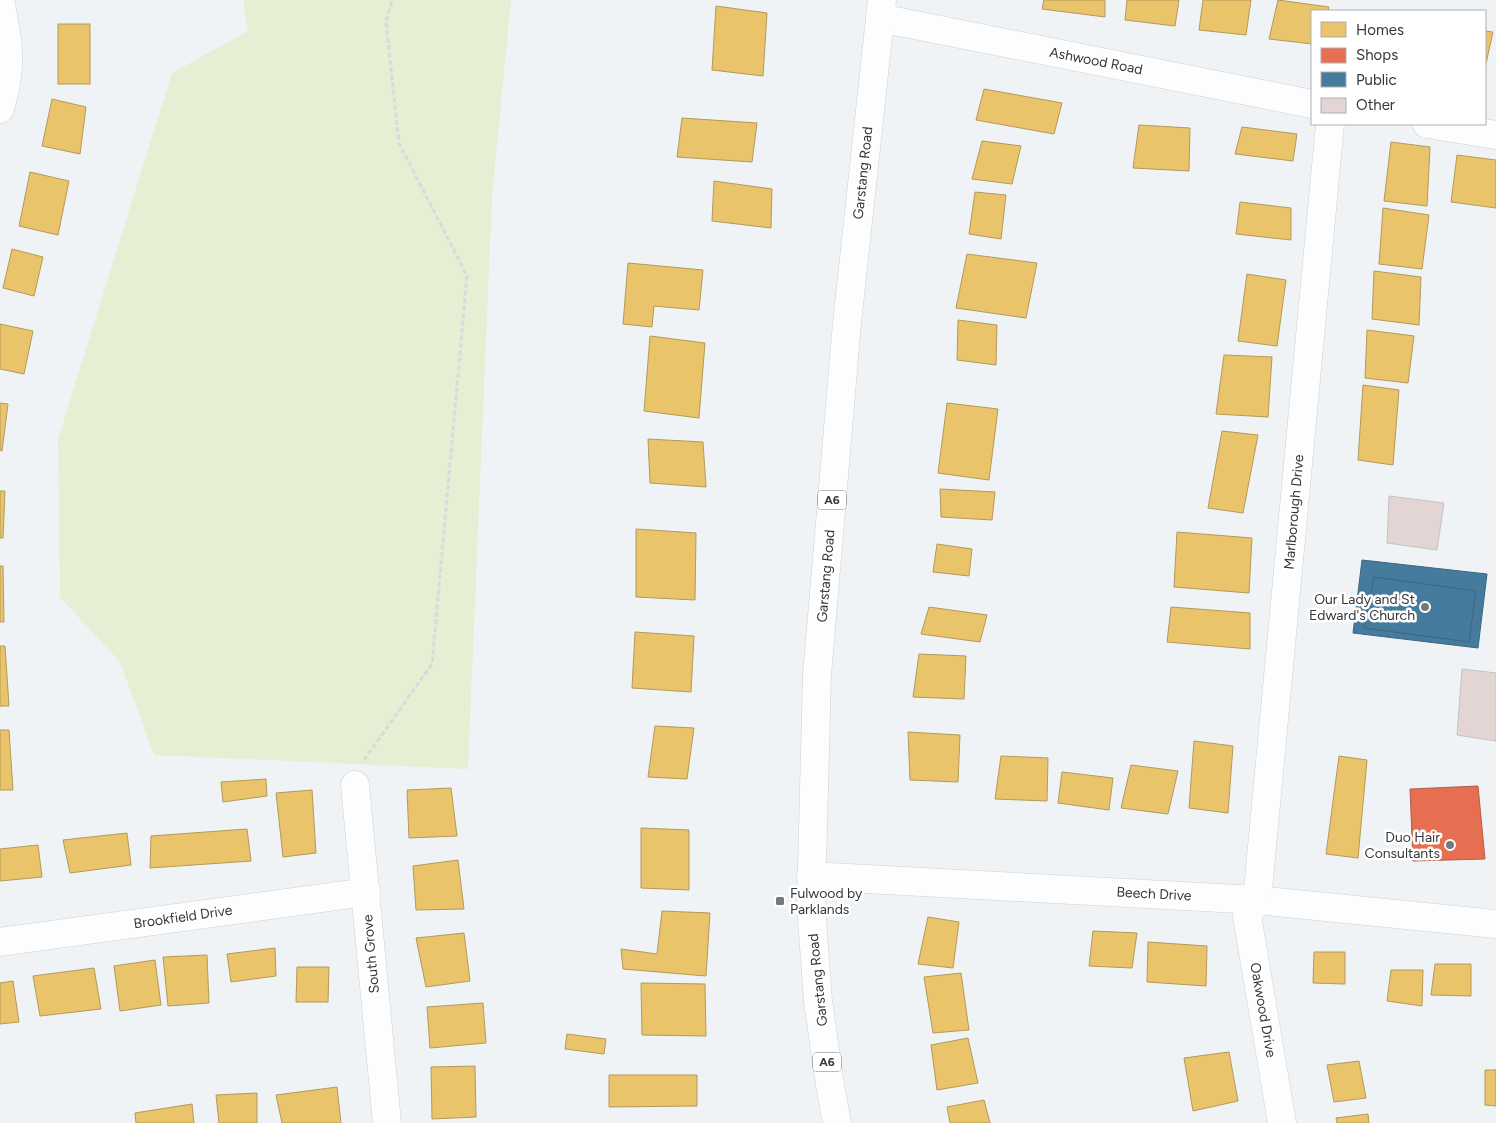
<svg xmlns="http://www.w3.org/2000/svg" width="1496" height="1123" font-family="Figtree,sans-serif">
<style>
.green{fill:#e4efd3}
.homes{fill:#e9c46a;stroke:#b3995b}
.shops{fill:#e76f51;stroke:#b15e4a}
.public{fill:#457b9d;stroke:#40667f}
.building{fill:#e2d5d3;stroke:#c2c3c3}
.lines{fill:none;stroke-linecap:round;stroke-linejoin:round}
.minor-casing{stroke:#ced1d3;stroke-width:29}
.highway-casing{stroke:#ced1d3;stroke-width:29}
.path{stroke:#d9dadb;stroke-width:3;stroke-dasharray:5 2.5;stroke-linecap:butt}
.minor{stroke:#fdfdfe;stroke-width:28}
.highway{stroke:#fdfdfe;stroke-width:28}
.poi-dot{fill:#76787a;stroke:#fff;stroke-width:2}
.labels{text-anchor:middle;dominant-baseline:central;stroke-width:5;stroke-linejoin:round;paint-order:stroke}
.shield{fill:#fff;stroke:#717274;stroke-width:1}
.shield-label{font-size:12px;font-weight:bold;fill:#343638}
.street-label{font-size:14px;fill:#343638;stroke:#fff}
.poi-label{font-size:14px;fill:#343638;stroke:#fff;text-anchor:end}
</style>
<rect width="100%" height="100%" fill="#f0f3f5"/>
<!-- green -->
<polygon class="green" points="243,0 511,0 492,196 468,769 154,755 120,662 60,597 58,439 172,73 248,31"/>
<!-- homes -->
<g class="homes">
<polygon points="1044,0 1105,0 1105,17 1042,9"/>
<polygon points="1127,0 1179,0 1175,26 1125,20"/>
<polygon points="1203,0 1251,0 1246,35 1199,30"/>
<polygon points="1278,0 1329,7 1328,11 1312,11 1312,44 1269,39"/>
<polygon points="716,6 767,13 763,76 712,70"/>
<rect x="58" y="24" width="32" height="60"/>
<polygon points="1485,31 1493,32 1485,68"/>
<polygon points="984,89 1062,103 1054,134 976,120"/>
<polygon points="52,99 86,107 80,154 42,146"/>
<polygon points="682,118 757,123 752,162 677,157"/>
<polygon points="1139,125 1190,128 1189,171 1133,168"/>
<polygon points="1242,127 1297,134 1293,161 1235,154"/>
<polygon points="982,141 1021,146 1012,184 972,179"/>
<polygon points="1391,142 1430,147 1427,206 1384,201"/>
<polygon points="1457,155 1496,160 1496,208 1451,202"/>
<polygon points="30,172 69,181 58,235 19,226"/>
<polygon points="714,181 772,189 771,228 712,221"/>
<polygon points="975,192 1006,195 1001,239 969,234"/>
<polygon points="1240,202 1291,208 1291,240 1236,234"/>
<polygon points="1383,208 1429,215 1422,269 1379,264"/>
<polygon points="12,249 43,257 34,296 3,288"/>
<polygon points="967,254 1037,263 1026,318 956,308"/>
<polygon points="628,263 703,270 699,310 654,306 652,327 623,324"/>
<polygon points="1374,271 1421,277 1419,325 1372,319"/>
<polygon points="1247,274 1286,280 1277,346 1238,341"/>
<polygon points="958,320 997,325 996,365 957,360"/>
<polygon points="0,324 33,331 24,374 0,369"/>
<polygon points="1367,330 1414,336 1408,383 1365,378"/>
<polygon points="650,336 705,343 699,418 644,411"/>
<polygon points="1224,355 1272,357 1268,417 1216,414"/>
<polygon points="1363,385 1399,390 1393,465 1358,460"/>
<polygon points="0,403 8,404 2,451 0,450"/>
<polygon points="947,403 998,409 989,480 938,473"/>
<polygon points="1222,431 1258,435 1243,513 1208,508"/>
<polygon points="648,439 703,442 706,487 650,483"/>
<polygon points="940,489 995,492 992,520 941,517"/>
<polygon points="0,491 5,491 3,538 0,538"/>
<polygon points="636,529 696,533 695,600 636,597"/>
<polygon points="1177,532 1252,538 1249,593 1174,587"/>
<polygon points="937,544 972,549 969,576 933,572"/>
<polygon points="0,566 3,566 4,622 0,622"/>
<polygon points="929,607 987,615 980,642 921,634"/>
<polygon points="1171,607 1250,613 1250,649 1167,642"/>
<polygon points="635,632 694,636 691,692 632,688"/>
<polygon points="0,646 5,646 9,706 0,706"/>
<polygon points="919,654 966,656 964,699 913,697"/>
<polygon points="655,726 694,728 687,779 648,777"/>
<polygon points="0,730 9,730 13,790 0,790"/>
<polygon points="908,732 960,735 958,782 910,780"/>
<polygon points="1194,741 1233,746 1228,813 1189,808"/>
<polygon points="1001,756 1048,758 1047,801 995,799"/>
<polygon points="1339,756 1367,760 1358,858 1326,854"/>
<polygon points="1131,765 1178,771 1168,814 1121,808"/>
<polygon points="1062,772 1113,778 1109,810 1058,803"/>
<polygon points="266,779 267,796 223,802 221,782"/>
<polygon points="451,788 457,836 409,838 407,790"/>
<polygon points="312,790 316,853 283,857 276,793"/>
<polygon points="641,828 689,830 689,890 641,888"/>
<polygon points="247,829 251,861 150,868 151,836"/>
<polygon points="127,833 131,865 70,873 63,840"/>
<polygon points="38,845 42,877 0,881 0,849"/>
<polygon points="458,860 464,909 416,910 413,866"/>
<polygon points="662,911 710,913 706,976 623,969 621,949 657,954"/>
<polygon points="928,917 959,922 953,968 918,964"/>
<polygon points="1093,931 1137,933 1132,968 1089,966"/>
<polygon points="464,933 470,981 426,987 416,938"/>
<polygon points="1148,942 1207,946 1206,986 1147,982"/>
<polygon points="275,948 276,976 231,982 227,954"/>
<polygon points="1314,952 1345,952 1345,984 1313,983"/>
<polygon points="207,955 209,1003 168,1006 163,957"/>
<polygon points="155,960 161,1005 120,1011 114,966"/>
<polygon points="1435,964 1471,964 1471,996 1431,995"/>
<polygon points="297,967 329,967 328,1002 296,1002"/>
<polygon points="94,968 101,1009 40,1016 33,976"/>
<polygon points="1391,970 1423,970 1422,1006 1387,1001"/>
<polygon points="961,973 969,1030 933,1033 924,977"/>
<polygon points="13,981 19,1022 0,1024 0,983"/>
<polygon points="641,983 705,984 706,1036 642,1035"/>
<polygon points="483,1003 486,1043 430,1048 427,1007"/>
<polygon points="567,1034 606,1039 604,1054 565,1049"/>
<polygon points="968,1038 978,1083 937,1090 931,1045"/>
<polygon points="1229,1052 1238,1101 1193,1111 1184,1058"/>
<polygon points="1359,1061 1366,1098 1334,1102 1327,1065"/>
<polygon points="475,1066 476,1117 432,1119 431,1067"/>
<polygon points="1485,1070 1496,1070 1496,1106 1485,1105"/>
<polygon points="609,1075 697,1075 697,1106 609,1107"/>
<polygon points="337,1087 341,1123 282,1123 276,1095"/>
<polygon points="257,1093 257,1123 219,1123 216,1095"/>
<polygon points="984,1100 990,1123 950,1123 947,1107"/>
<polygon points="192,1104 194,1123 136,1123 135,1113"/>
<polygon points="1368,1114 1369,1123 1337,1123 1336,1118"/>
</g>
<!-- shops -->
<polygon class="shops" points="1478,786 1485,859 1413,861 1410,789"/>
<!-- public -->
<g class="public">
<polygon points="1362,560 1487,574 1478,648 1353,633"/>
<polygon points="1374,577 1476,591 1469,642 1364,628"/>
</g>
<!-- building -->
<g class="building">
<polygon points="1389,496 1444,503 1437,550 1387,543"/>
<polygon points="1462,669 1496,673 1496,741 1457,735"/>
</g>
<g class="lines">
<!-- minor casing -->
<g class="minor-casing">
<g id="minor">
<polyline points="880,18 1312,104"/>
<path d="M0,109C4,94 8,78 8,63C9,41 4,21 0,0"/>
<polyline points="1427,124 1496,135"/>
<polyline points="355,785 387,1123"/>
<polyline points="811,876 1257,900 1496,924"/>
<polyline points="0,942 366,892"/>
<polyline points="1282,1123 1247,916 1257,900 1330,124"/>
</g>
</g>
<!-- highway casing -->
<g class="highway-casing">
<polyline id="highway" points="837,1123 830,1085 818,1001 811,905 817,675 847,323 882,0"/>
</g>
<!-- path -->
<polyline class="path" points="364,760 432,664 467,276 399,143 386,22 392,0"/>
<!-- minor -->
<use href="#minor" class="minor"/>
<!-- highway -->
<use href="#highway" class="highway"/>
</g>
<!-- markers -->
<g class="poi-dot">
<circle cx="1425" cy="607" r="5"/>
<circle cx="1450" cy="845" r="5"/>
<rect x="775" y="896" width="10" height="10" rx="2.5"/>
</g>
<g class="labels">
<!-- shield labels -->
<g class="shield">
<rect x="818" y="490.5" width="28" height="19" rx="4"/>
<rect x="813" y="1052.5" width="28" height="19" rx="4"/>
</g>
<g class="shield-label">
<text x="832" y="500">A6</text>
<text x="827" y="1062">A6</text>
</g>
<!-- street labels -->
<g class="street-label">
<text transform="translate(1096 61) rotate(11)">Ashwood Road</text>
<text transform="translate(863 173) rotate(-84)">Garstang Road</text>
<text transform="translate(1294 512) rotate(-85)">Marlborough Drive</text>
<text transform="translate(826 576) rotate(-85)">Garstang Road</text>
<text transform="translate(1154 894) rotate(3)">Beech Drive</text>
<text transform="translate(183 917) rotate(-8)">Brookfield Drive</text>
<text transform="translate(371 954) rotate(-95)">South Grove</text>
<text transform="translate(818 980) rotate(-96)">Garstang Road</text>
<text transform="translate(1263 1010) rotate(80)">Oakwood Drive</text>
</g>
<!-- poi labels -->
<g class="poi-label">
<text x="1415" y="599">Our Lady and St<tspan x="1415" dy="16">Edward's Church</tspan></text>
<text x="1440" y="837">Duo Hair<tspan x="1440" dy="16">Consultants</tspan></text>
<text x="790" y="893" text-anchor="start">Fulwood by<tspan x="790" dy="16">Parklands</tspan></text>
</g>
</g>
<!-- legend -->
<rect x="1311" y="10" width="175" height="115" fill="#ffffff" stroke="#aeafaf"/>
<rect x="1321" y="22" width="25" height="15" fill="#e9c46a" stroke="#aeafaf"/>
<text x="1356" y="35" font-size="15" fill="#343638">Homes</text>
<rect x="1321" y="48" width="25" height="15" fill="#e76f51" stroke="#aeafaf"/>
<text x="1356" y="60" font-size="15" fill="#343638">Shops</text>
<rect x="1321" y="72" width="25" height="15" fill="#457b9d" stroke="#aeafaf"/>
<text x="1356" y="85" font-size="15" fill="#343638">Public</text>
<rect x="1321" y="98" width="25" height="15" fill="#e2d5d3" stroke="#aeafaf"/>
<text x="1356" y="110" font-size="15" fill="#343638">Other</text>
</svg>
